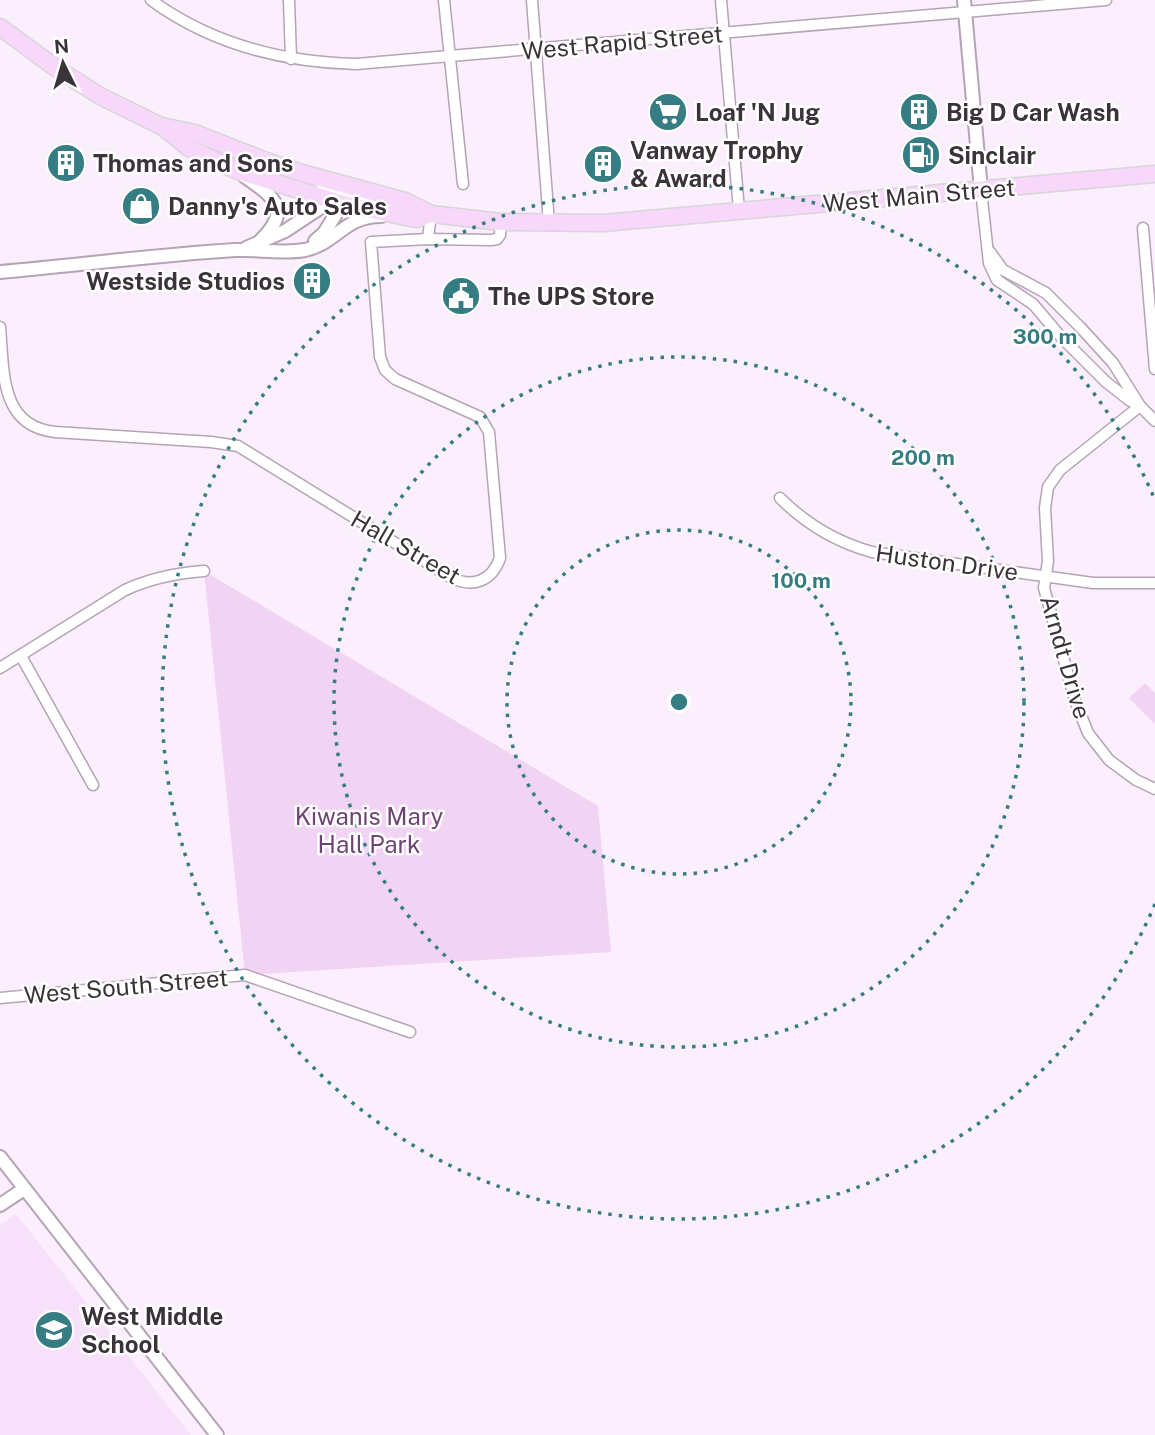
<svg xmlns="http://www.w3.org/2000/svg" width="1155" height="1435" font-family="'Public Sans',sans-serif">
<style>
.built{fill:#f7e0f9}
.green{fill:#f1d3f4}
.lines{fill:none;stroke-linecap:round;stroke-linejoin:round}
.minor-casing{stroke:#b4a4b5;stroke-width:13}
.tertiary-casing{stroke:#b4a4b5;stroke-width:16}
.primary-casing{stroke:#d8d6d8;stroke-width:19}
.minor{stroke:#fff;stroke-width:10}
.tertiary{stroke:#fff;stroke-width:12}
.primary{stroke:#f7d8fa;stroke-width:16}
.ring{fill:none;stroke:#357d82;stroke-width:3.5;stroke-dasharray:3.5 7}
.labels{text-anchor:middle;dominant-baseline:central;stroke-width:5;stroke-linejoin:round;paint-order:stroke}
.street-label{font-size:24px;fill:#3a333a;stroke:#fff}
.poi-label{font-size:24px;font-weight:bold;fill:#3a333a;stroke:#fff;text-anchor:start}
.park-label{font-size:24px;fill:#6f4375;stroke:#fff}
.centre{fill:#357d82;stroke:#fff;stroke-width:3.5}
.ring-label{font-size:21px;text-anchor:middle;font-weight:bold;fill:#357d82;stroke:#fff;stroke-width:5;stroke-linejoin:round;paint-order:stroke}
</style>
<rect width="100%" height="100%" fill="#fbeefd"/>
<!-- built -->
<polygon class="built" points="16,1214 191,1435 0,1435 0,1225"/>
<!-- green -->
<g class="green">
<polygon points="204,571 598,806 611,952 245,975"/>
<polygon points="1145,683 1155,693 1155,724 1129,698"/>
</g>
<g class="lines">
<!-- minor casing -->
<g class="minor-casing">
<g id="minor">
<path d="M151,0C211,44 282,62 356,64L1106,0"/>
<polyline points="289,0 291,59"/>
<polyline points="444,0 463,184"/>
<polyline points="532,0 549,223"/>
<polyline points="721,0 739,210"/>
<polyline points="981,190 989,263 997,280 1033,304 1061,337 1106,382 1129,400 1140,406"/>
<polyline points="1143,228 1155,369"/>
<polyline points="428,239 431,214"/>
<polyline points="990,252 1003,270 1046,293 1081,328 1113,363 1140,406 1155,421"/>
<path d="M0,327C4,373 0,426 55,432L211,442L238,446L452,578C473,588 492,581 500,558L489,432L480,417L395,379L385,370L380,357L371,242L428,239L491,240L497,239L500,235L501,222"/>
<polyline points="1140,406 1060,470 1048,487 1045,508 1048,561 1044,588 1075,700 1088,733 1109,760 1136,780 1155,789"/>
<path d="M780,498C806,524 836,542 872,552L1093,583H1155"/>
<polyline points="21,656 93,785"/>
<path d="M0,668L125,590C151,578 176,573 204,571"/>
<polyline points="0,998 245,975 410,1032"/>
</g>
</g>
<!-- tertiary casing -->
<g class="tertiary-casing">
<g id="tertiary">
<polyline points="964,0 981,190"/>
<path d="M244,176C274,197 293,209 260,241"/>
<polyline points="315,241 324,233 336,214 329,192 317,177"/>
<polyline points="246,248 285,231 338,196 346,195 391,204"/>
<path d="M0,272C78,265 157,255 235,250C258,249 281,254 305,250C337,243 344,216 381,216"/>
<polyline points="0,1157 217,1435"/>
<polyline points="0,1205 24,1189"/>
</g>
</g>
<!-- primary casing -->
<g class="primary-casing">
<g id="primary">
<polyline points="0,27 53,66 100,96 163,127 189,148 235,170 343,204 416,219 431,214 501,222 603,223 1155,174"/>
<polyline points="166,127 195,133 266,161 302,173 405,201 431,214"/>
</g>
</g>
<!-- minor -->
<use href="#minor" class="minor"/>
<!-- tertiary -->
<use href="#tertiary" class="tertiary"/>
<!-- primary -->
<use href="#primary" class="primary"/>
</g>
<!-- distance rings -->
<g class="ring">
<circle cx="679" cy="702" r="172"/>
<circle cx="679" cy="702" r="345"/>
<path d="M1155 904A517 517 0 1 1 1155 500"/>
</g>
<!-- icons -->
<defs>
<g id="supermarket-disc" transform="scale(2.0125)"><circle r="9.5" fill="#357d82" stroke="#fff"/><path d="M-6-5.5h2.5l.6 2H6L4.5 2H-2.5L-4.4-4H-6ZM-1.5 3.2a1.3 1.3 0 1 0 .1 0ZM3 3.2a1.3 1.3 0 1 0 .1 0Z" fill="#fff"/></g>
<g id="building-disc" transform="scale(2.0125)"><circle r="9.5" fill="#357d82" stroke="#fff"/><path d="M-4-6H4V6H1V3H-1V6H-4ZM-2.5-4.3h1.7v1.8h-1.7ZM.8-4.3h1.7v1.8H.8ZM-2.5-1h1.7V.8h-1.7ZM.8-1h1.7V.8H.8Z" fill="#fff"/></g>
<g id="fuel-disc" transform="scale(2.0125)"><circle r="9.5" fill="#357d82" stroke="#fff"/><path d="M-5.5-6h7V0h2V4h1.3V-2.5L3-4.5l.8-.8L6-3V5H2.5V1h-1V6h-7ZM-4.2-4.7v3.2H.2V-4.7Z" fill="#fff"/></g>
<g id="shop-disc" transform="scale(2.0125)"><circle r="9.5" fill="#357d82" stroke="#fff"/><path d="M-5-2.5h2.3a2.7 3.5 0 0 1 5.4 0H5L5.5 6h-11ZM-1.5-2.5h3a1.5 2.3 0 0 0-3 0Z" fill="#fff"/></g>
<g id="civic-disc" transform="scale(2.0125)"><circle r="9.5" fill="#357d82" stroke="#fff"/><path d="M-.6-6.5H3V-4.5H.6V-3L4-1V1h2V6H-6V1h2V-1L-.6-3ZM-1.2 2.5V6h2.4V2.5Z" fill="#fff"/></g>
<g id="school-disc" transform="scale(2.0125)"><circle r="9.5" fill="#357d82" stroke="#fff"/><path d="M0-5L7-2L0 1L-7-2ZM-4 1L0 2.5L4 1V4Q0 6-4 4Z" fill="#fff"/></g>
</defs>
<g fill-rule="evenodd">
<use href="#supermarket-disc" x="668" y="112"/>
<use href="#building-disc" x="919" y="112"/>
<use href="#fuel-disc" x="921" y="155"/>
<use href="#building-disc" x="66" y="163"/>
<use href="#building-disc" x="603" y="164"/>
<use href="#shop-disc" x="141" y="206"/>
<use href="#building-disc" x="312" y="281"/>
<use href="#civic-disc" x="461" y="296"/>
<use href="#school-disc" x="54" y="1330"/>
</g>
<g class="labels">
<!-- street labels -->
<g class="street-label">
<text transform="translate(622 42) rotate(-5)">West Rapid Street</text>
<text transform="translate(919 195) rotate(-5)">West Main Street</text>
<text transform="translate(406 547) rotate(30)">Hall Street</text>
<text transform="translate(947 562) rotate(8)">Huston Drive</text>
<text transform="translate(1066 657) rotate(74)">Arndt Drive</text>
<text transform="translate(126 986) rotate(-5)">West South Street</text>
</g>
<!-- poi labels -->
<g class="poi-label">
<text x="695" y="112">Loaf 'N Jug</text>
<text x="946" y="112">Big D Car Wash</text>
<text x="630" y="150">Vanway Trophy<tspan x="630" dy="28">&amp; Award</tspan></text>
<text x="948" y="155">Sinclair</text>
<text x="93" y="163">Thomas and Sons</text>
<text x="168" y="206">Danny's Auto Sales</text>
<text x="285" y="281" text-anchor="end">Westside Studios</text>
<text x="488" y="296">The UPS Store</text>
<text x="81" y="1316">West Middle<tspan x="81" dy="28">School</tspan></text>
</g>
<!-- park labels -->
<g class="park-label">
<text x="369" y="816">Kiwanis Mary<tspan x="369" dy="28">Hall Park</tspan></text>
</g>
</g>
<circle cx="679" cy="702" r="10" class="centre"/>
<g class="ring-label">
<text x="1045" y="344">300 m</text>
<text x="923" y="465">200 m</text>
<text x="801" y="588">100 m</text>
</g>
<!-- north arrow -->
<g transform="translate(63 63) rotate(355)" stroke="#ffffff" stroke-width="5" paint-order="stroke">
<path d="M0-5L12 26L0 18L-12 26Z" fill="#3a333a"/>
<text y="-10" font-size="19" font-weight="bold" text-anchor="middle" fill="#3a333a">N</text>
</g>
</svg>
